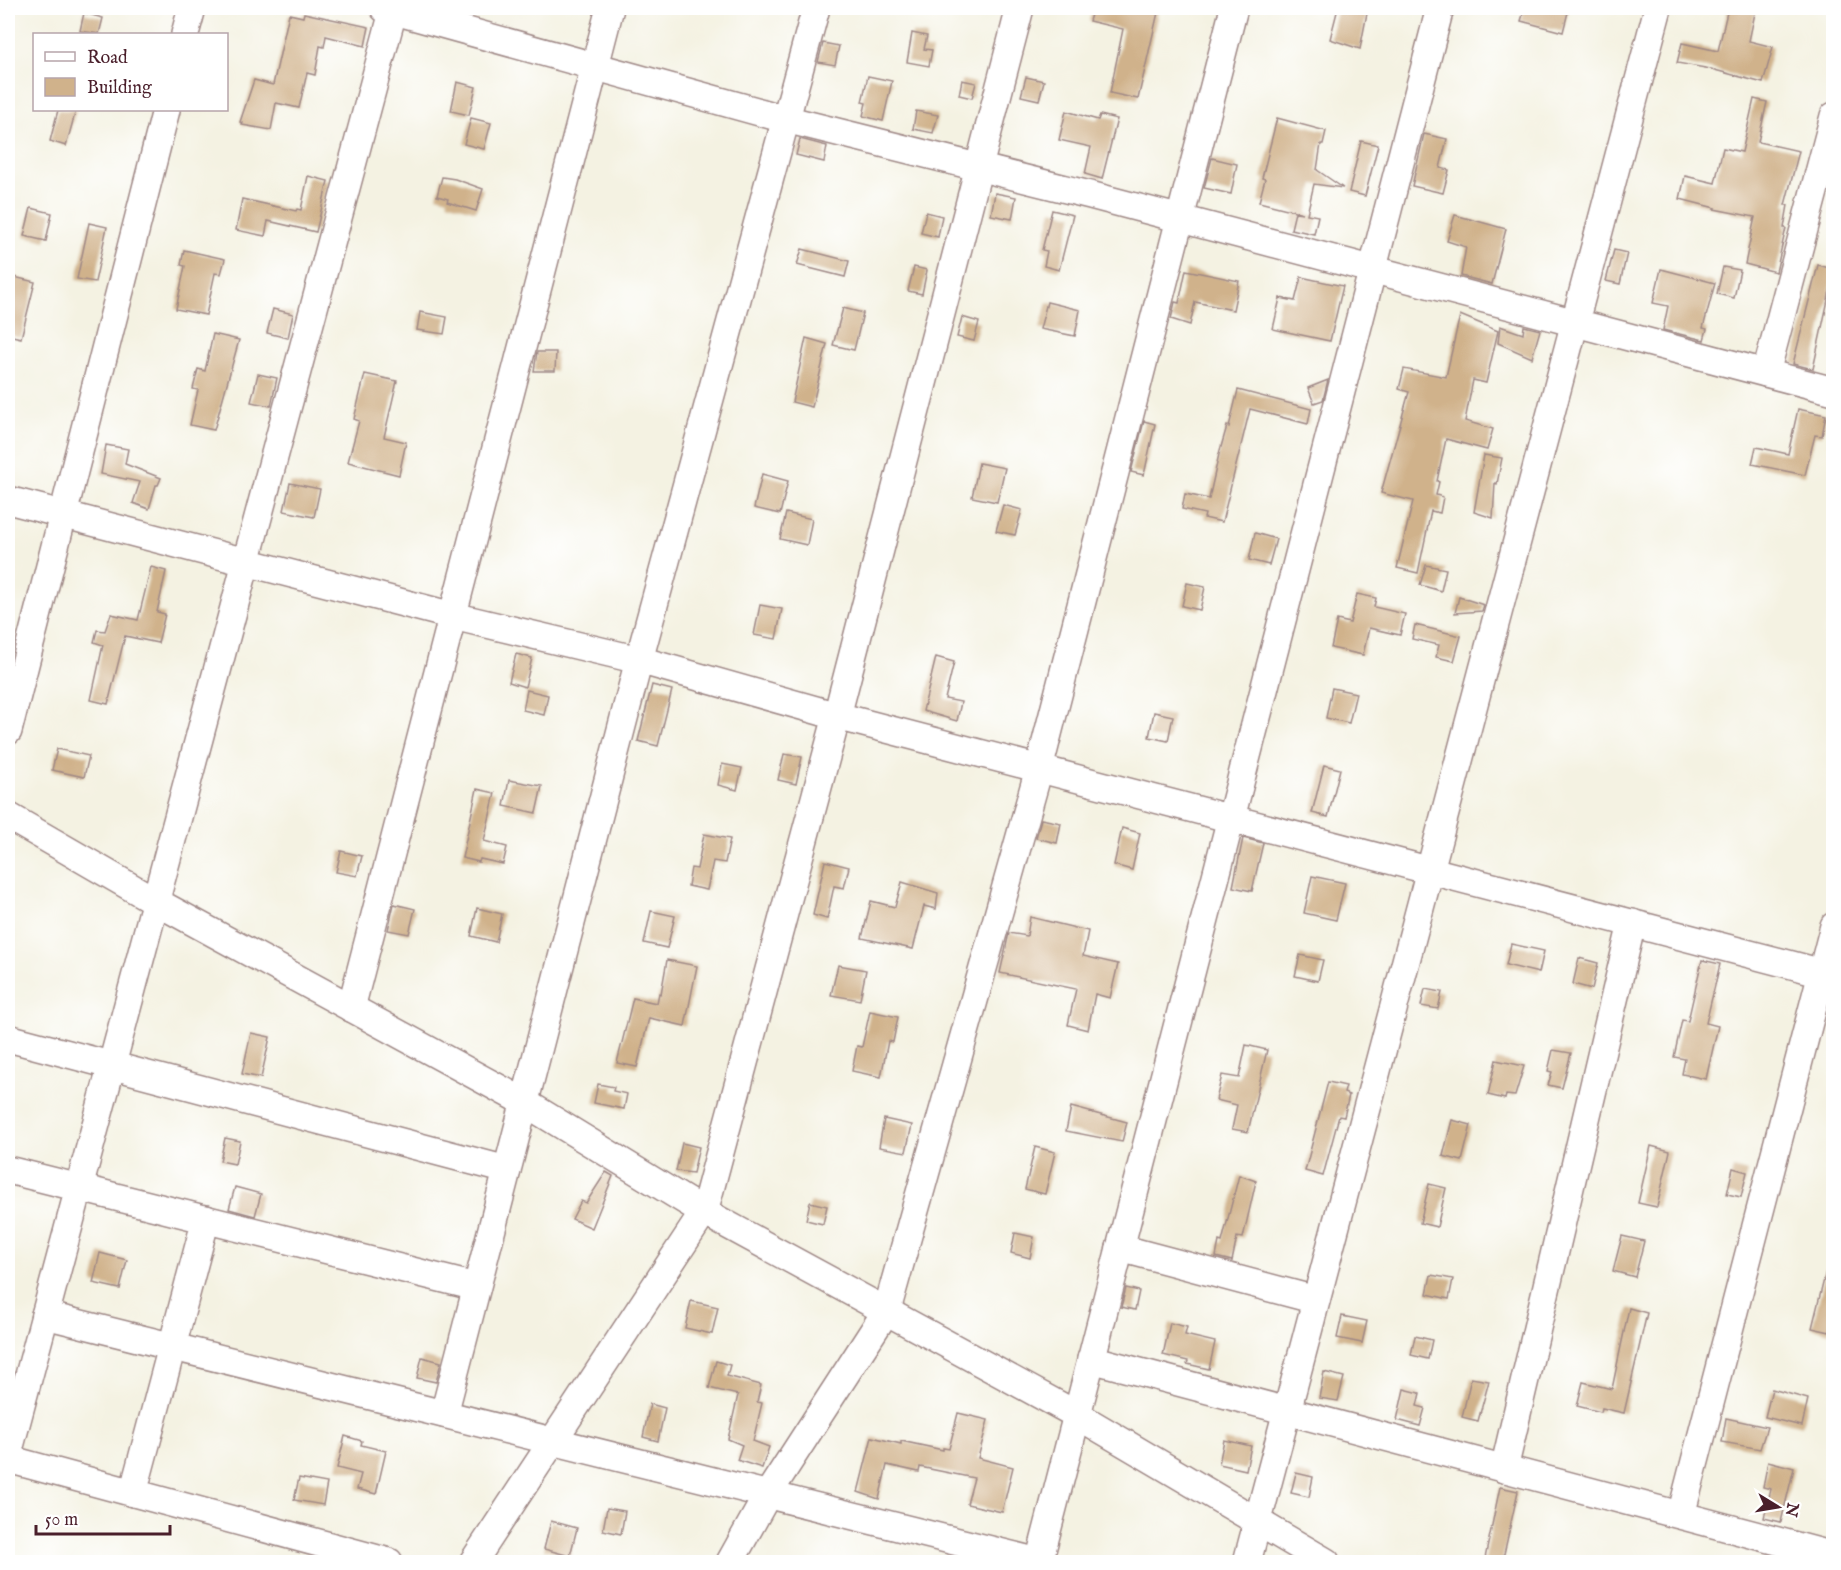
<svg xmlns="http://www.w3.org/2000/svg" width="1841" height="1570" font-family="'IM FELL English',serif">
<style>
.building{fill:#d0b28b}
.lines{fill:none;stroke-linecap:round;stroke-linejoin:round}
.minor-casing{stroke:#9f8886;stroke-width:30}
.minor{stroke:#fff;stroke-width:27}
</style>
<rect width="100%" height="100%" fill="#fff"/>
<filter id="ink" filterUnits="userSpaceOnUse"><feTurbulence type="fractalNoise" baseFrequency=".0167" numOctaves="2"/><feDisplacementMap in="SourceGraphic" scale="12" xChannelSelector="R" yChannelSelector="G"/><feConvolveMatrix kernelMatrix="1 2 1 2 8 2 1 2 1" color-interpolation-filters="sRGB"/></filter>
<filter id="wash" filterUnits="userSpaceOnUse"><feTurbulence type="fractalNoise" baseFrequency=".008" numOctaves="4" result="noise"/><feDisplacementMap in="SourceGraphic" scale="24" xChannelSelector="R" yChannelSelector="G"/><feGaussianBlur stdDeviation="1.35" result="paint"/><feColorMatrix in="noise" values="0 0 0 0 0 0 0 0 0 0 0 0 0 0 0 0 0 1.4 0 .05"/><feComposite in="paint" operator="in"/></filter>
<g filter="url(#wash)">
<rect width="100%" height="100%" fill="#f4f2e2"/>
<g id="blocks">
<!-- building -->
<g class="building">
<polygon points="1093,8 1159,8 1138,99 1110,93 1123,29 1089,21"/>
<polygon points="1338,8 1368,8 1360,49 1330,39"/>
<polygon points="1525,8 1569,8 1563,32 1521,21"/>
<polygon points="1728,8 1755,13 1749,41 1773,47 1763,83 1711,69 1677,63 1682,43 1718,51"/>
<polygon points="84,13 103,18 99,34 80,31"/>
<polygon points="304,13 369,27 365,46 326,36 324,47 320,46 315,75 307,73 299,108 276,103 271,130 242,125 243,123 240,122 254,80 273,85 289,14 303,17"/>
<polygon points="912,33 927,36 924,49 932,50 929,66 907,62"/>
<polygon points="823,43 839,46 835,65 818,62"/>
<polygon points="868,76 892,81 883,121 863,116 866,103 862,102"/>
<polygon points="1026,77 1044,81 1039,100 1021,96"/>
<polygon points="962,80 976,83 972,98 959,95"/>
<polygon points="457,82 476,87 469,115 451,111"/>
<polygon points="1754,99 1767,102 1758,142 1799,151 1785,205 1788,205 1784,228 1786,228 1776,272 1745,264 1755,217 1714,209 1715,208 1680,199 1685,176 1715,183 1723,148 1742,152"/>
<polygon points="58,110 76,110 66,146 50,141"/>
<polygon points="916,111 938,115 933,133 913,129"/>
<polygon points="1066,111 1098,120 1100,115 1117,119 1102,179 1085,174 1091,147 1059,140"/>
<polygon points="471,118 491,123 484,149 464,144"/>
<polygon points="1277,118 1326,131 1323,144 1321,144 1317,170 1343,188 1314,184 1307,214 1318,216 1314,234 1291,229 1295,212 1303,213 1259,202 1265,179 1262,178"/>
<polygon points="1424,134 1447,139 1440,168 1449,170 1443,193 1412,186"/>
<polygon points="800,139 827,146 824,162 796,155"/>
<polygon points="1361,141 1378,145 1365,196 1349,192"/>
<polygon points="1212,158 1237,164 1231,194 1204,188"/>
<polygon points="308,176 328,181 316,232 268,221 265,236 236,230 242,199 296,211 297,209 301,210"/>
<polygon points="442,177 455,179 483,189 476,211 447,202 448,199 437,196"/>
<polygon points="995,193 1016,197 1012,219 991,215"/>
<polygon points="31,208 52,213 46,241 24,236"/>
<polygon points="1052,210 1073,215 1059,270 1044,266 1047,251 1042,250"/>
<polygon points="926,212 942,216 938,237 921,233"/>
<polygon points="1455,215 1506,229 1492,284 1461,276 1466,247 1447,241"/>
<polygon points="89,223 107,227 95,282 77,279"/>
<polygon points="802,249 849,261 845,277 797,265"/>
<polygon points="184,250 225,259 221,274 215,273 206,315 176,309 185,266 181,265"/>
<polygon points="1614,250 1627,253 1620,284 1606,281"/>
<polygon points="1818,265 1833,269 1833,277 1813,369 1793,364"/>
<polygon points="914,267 927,270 922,294 908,291"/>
<polygon points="1723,267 1740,270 1734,298 1717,294"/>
<polygon points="1661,269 1715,283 1703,328 1707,329 1704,340 1663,330 1668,306 1653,303"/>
<polygon points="1186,270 1239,281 1233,310 1195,302 1190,325 1171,319 1175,302 1179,303"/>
<polygon points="14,277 35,282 21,338 8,335 8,305"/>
<polygon points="1301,277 1343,286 1330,341 1273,329 1280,298 1295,301"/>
<polygon points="1047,302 1080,310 1075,336 1040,329"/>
<polygon points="843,308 863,313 854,350 833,345"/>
<polygon points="273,309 293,314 288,338 267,333"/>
<polygon points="420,312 447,317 444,334 417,330"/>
<polygon points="1460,315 1498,331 1486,383 1473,380 1465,421 1493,429 1487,450 1446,439 1437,481 1439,482 1436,495 1443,497 1440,513 1431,511 1418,573 1397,568 1413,501 1381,493 1409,392 1399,389 1404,369 1446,377"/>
<polygon points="962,317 979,322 974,341 957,337"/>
<polygon points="1500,326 1523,334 1524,326 1540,330 1532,358 1498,343"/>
<polygon points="213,334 239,340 214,430 190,425 198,390 193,389 198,369 205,371"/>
<polygon points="806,338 827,344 812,407 792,402"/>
<polygon points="537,352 556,352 555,371 534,371"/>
<polygon points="258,374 277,378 271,406 251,402"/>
<polygon points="365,374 397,381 384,437 406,442 399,475 348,462 359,421 354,419"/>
<polygon points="1328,380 1323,400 1314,403 1308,388"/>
<polygon points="1238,390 1311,409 1308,424 1250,409 1222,522 1204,518 1205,514 1182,509 1185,494 1209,499 1219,454 1227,426 1229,427"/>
<polygon points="1798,409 1826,415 1822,436 1815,435 1805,475 1752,464 1756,447 1788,454"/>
<polygon points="1144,421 1155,424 1144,475 1131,472"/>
<polygon points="106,445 128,449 125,464 161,478 158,485 156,485 149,509 133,503 140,482 101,474"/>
<polygon points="1484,455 1502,458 1497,484 1495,483 1493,518 1474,512"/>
<polygon points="979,463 1005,468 997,502 972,497"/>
<polygon points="762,474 788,481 780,514 754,508"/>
<polygon points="290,483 320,489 314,517 284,511"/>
<polygon points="1003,505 1022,510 1015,535 996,531"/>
<polygon points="786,513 812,519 807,545 780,539"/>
<polygon points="1255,533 1276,539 1269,565 1249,560"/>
<polygon points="1426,565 1446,569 1441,591 1420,585"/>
<polygon points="151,567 166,571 157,612 165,614 158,643 125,636 108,704 91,700 103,645 94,642 97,630 105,631 111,614 138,620"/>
<polygon points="1187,583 1205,587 1200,610 1182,606"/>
<polygon points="1357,594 1376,598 1374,607 1405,614 1400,635 1369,628 1363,655 1331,648 1337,620 1350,623"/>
<polygon points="1459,597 1484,605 1482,611 1455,613"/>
<polygon points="760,605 782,609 776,639 754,635"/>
<polygon points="1415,625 1461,636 1454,661 1436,657 1439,645 1412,639"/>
<polygon points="516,654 532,658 525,687 509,682"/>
<polygon points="936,657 954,662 945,699 961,702 957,721 923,711"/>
<polygon points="652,685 672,690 658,746 638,741"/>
<polygon points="1332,688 1356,693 1349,723 1326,718"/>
<polygon points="527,690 548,695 544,715 523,710"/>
<polygon points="1154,712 1173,716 1168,741 1149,737"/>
<polygon points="57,749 89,756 84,777 52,770"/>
<polygon points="784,754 802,757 796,784 778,780"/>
<polygon points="722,764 742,768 737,790 718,785"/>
<polygon points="1324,765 1340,769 1328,817 1312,813"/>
<polygon points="509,780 542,786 536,813 504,806"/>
<polygon points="477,789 495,793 484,841 507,847 503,864 480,859 479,862 462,858"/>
<polygon points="1041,819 1061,823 1057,843 1036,838"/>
<polygon points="1122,828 1140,833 1132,870 1114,865"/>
<polygon points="704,834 730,839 725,863 713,861 707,890 688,886 691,868 697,869"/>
<polygon points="1243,838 1263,843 1252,891 1233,887"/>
<polygon points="341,851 362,856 357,876 336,872"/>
<polygon points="825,861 849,867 844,888 834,886 827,919 813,915"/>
<polygon points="1312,876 1345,883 1336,920 1304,913"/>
<polygon points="902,882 938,893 936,909 924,906 913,949 862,938 871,901 895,907"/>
<polygon points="394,904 415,909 409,934 388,930"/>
<polygon points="477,908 502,914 496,942 471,936"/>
<polygon points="651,911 675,916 667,948 644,943"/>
<polygon points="1030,917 1088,931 1083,956 1118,964 1110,998 1095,994 1088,1030 1068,1025 1076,989 1000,973 1009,933 1027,936"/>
<polygon points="1511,944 1544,951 1539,973 1506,965"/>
<polygon points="1300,955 1323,960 1318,981 1295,976"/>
<polygon points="1579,958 1598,963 1592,989 1573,984"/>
<polygon points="667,960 697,966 685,1026 649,1018 637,1067 617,1063 633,998 657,1003 659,993 661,994"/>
<polygon points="1702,960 1720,964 1706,1023 1718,1026 1706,1079 1682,1074 1685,1059 1674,1057 1682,1020 1688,1021"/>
<polygon points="838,965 866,970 860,1000 831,995"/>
<polygon points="1425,989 1442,992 1438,1009 1421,1006"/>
<polygon points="870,1011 898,1017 893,1042 888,1041 881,1077 852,1071 857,1046 862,1047"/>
<polygon points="251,1033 270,1037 261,1078 242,1074"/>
<polygon points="1246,1045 1267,1050 1248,1132 1232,1129 1237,1105 1216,1100 1222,1075 1239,1078"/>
<polygon points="1553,1050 1571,1053 1562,1088 1548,1085 1552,1072 1548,1071"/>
<polygon points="1496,1060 1524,1066 1515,1096 1506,1095 1505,1099 1488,1095"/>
<polygon points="1328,1082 1346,1086 1344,1093 1349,1095 1344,1117 1339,1116 1323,1176 1305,1171"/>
<polygon points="598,1084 614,1087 613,1091 627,1094 624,1109 594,1103"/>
<polygon points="1071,1107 1127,1122 1122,1142 1066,1131"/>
<polygon points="884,1119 912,1125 906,1152 879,1147"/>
<polygon points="1452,1120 1471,1125 1462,1161 1443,1156"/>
<polygon points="225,1138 240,1141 235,1164 220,1161"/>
<polygon points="682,1143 699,1147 693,1173 676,1171"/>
<polygon points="1651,1146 1670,1151 1657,1207 1638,1203"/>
<polygon points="1035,1147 1055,1152 1045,1194 1025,1189"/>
<polygon points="1733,1168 1747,1172 1741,1197 1727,1194"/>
<polygon points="606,1172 613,1176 592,1228 572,1219 581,1201 586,1203"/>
<polygon points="1239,1175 1256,1181 1243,1238 1237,1237 1232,1261 1216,1257 1219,1241 1222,1242"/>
<polygon points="1429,1184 1446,1188 1437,1227 1420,1223"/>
<polygon points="235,1187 261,1194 255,1216 229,1209"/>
<polygon points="810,1202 827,1206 823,1224 806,1220"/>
<polygon points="1015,1233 1034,1237 1030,1258 1011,1253"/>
<polygon points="1622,1236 1644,1241 1635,1277 1613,1271"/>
<polygon points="100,1253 127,1260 120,1289 93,1283"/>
<polygon points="1828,1263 1833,1264 1833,1318 1830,1332 1812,1328"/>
<polygon points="1431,1275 1453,1279 1449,1299 1427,1294"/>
<polygon points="1126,1288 1139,1291 1135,1310 1121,1307"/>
<polygon points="691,1301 718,1307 712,1334 685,1328"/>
<polygon points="1629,1308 1647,1313 1624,1413 1602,1408 1601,1412 1577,1406 1583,1382 1612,1389"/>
<polygon points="1342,1316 1367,1321 1362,1343 1337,1338"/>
<polygon points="1170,1323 1187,1327 1185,1335 1215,1342 1209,1369 1187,1364 1188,1361 1163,1355"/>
<polygon points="1415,1336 1432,1340 1428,1359 1411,1355"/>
<polygon points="422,1357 441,1362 436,1382 417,1378"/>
<polygon points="716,1361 730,1365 727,1376 761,1385 757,1402 762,1403 753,1441 769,1447 762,1468 737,1460 742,1445 728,1439 738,1395 709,1388"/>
<polygon points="1324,1372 1344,1377 1338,1401 1319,1398"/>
<polygon points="1471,1378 1489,1381 1478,1421 1462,1417"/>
<polygon points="1404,1389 1420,1393 1417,1406 1425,1408 1420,1426 1397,1420"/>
<polygon points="1772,1389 1808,1399 1802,1426 1765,1417"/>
<polygon points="650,1404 665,1408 658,1441 643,1437"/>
<polygon points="958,1413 988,1420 978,1458 1013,1467 1002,1512 967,1504 974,1478 920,1467 919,1472 887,1465 879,1499 858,1492 872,1437 901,1444 901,1441 943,1450 943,1448 949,1449"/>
<polygon points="1726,1418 1767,1427 1760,1449 1722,1442"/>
<polygon points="345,1436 362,1441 361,1445 386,1451 376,1494 357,1489 361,1474 337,1468"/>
<polygon points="1224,1440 1251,1446 1246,1470 1219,1464"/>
<polygon points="1768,1461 1794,1468 1781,1522 1764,1518 1771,1489 1763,1487"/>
<polygon points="1296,1473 1313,1477 1309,1497 1291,1493"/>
<polygon points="299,1478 327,1483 323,1505 294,1500"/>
<polygon points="1500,1487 1518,1491 1502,1563 1484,1563"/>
<polygon points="607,1508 625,1511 621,1534 603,1530"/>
<polygon points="551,1521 577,1528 570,1556 544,1549"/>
</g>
</g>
</g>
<g filter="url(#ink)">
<use href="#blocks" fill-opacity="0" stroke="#9f8886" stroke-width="1.5"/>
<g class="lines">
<!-- minor casing -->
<g class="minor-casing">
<g id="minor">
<polyline points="384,8 785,119 1090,195 1834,391"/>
<polyline points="185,34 192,8"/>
<polyline points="1766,373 1834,116"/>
<polyline points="8,500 453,616 639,660 837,716 1834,976"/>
<polyline points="8,731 166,110"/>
<polyline points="8,816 155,901 524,1102 704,1212 1077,1415 1326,1562"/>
<polyline points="351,1008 610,8"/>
<polyline points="8,1038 507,1170"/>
<polyline points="8,1170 476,1287"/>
<polyline points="1120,1248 1316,1300"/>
<polyline points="45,1315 1039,1562"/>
<polyline points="1091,1359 1834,1556"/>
<polyline points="444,1414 639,660 816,8"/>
<polyline points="8,1454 394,8"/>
<polyline points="8,1459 389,1562"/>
<polyline points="1504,1469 1632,923"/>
<polyline points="133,1493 206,1219"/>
<polyline points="1681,1515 1834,926"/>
<polyline points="473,1562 704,1212 837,716 1020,8"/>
<polyline points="730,1562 768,1494 887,1310 1039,769 1234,8"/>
<polyline points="1039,1562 1440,8"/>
<polyline points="1247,1562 1658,8"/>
</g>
</g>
<!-- minor -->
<use href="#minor" class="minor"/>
</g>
</g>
<!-- margin -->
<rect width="1841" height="1570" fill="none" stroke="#fff" stroke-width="30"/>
<!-- legend -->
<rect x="33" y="33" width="195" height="78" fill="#ffffff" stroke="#b7a5aa" stroke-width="1.5"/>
<rect x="45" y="52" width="30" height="9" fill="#ffffff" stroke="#b7a5aa" stroke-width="1.5"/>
<text x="87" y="63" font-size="18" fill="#4a1f2b">Road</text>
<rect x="45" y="78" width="30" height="18" fill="#d0b28b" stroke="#b7a5aa" stroke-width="1.5"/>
<text x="87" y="93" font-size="18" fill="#4a1f2b">Building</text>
<!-- north arrow -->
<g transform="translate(1778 1507) rotate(101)" stroke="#ffffff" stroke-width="4.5" paint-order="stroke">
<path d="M0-4.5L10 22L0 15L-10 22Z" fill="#4a1f2b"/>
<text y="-9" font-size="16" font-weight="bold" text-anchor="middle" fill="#4a1f2b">N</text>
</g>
<!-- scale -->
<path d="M36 1525v9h134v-9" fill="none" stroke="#4a1f2b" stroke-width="3"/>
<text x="45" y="1525" font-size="18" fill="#4a1f2b" stroke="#ffffff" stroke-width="4.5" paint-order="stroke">50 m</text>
</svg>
